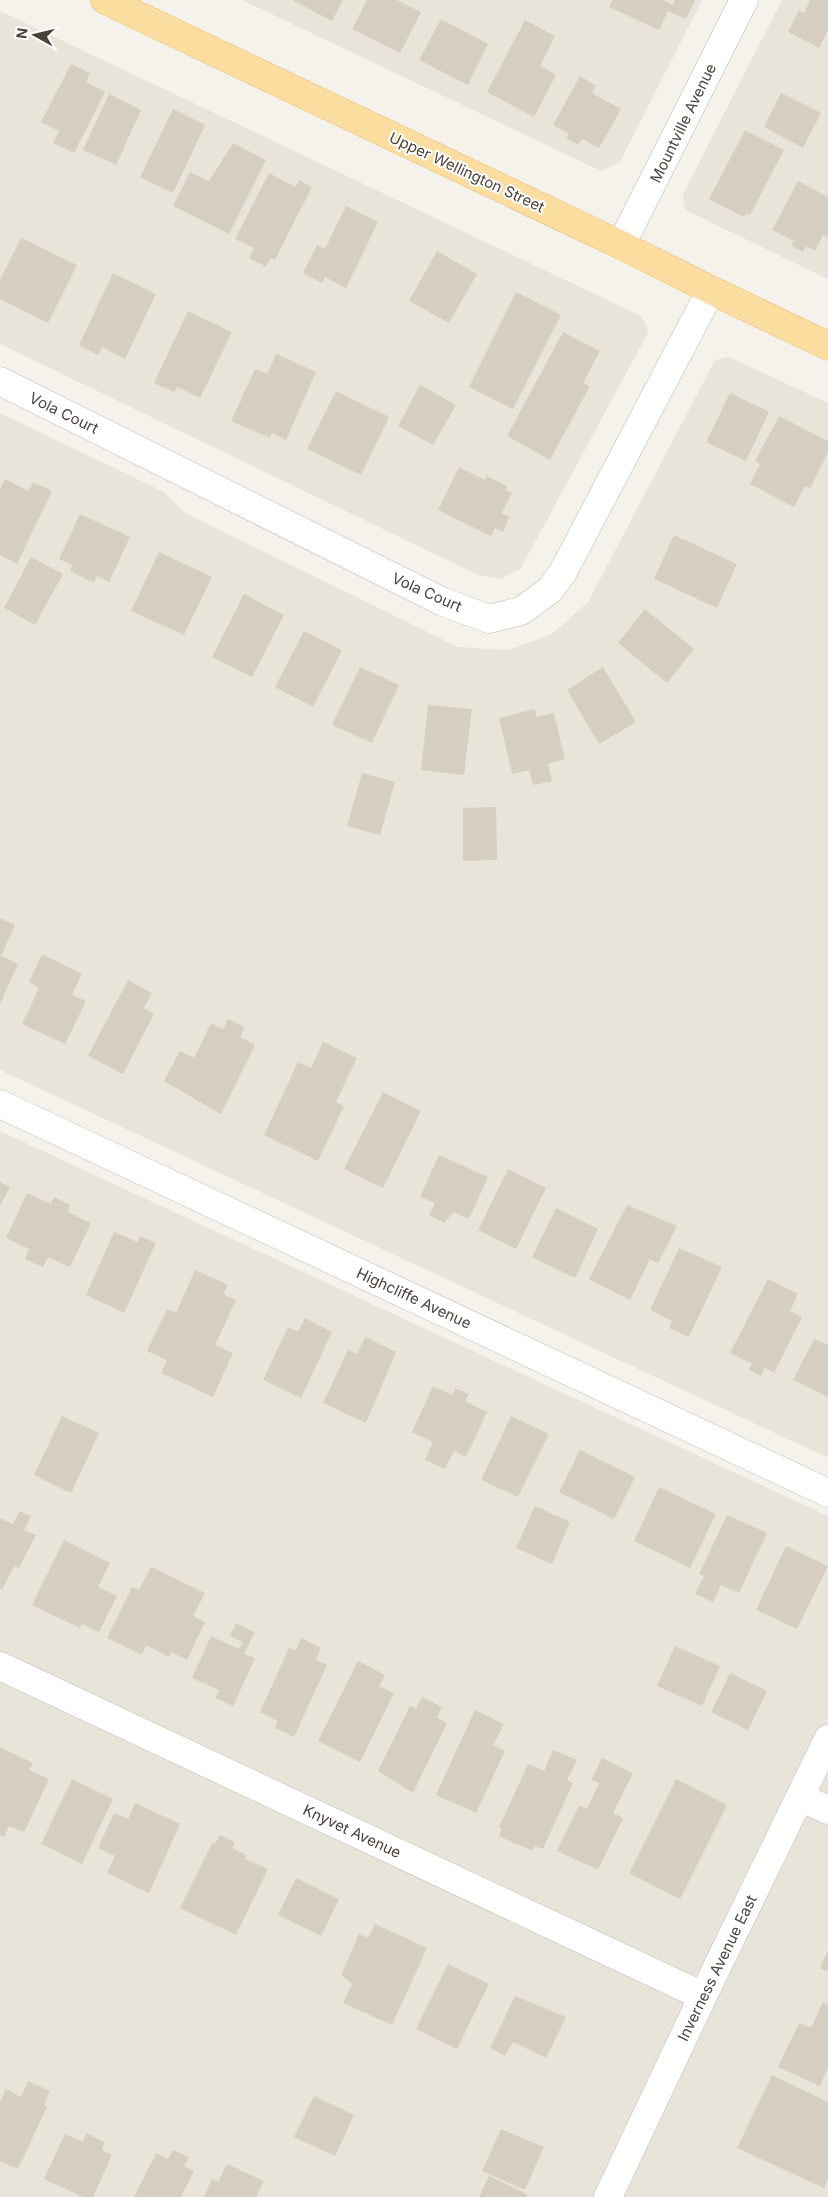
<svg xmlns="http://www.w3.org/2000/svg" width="828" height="2197" font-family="Inter,sans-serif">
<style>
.residential{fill:#e9e4da}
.building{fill:#d7cec2}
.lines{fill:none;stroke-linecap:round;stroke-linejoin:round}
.minor-casing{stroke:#c1baaf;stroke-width:29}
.major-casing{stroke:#e1ba6f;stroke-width:29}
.minor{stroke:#fff;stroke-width:28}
.major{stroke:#fbdd9f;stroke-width:28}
.labels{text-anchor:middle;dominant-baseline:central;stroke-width:4;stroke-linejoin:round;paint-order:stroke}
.street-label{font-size:15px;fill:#4a433a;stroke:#fff}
</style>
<rect width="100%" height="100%" fill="#f5f2ec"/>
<!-- residential -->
<g class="residential">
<polygon points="242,0 702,0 620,162 601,171"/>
<polygon points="782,0 828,0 828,279 685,210 683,194"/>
<polygon points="0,11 641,316 649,331 521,568 501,579 478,575 0,344"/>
<polygon points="729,357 828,403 828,1458 0,1070 0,413 164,492 185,513 458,647 509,650 552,634 588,602 715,360"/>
<polygon points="0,1131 828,1516 828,2197 0,2197"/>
</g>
<!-- building -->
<g class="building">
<polygon points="292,0 343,0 332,21"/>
<polygon points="367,0 397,0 421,12 400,53 352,29"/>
<polygon points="613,0 663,0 673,5 675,0 695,0 686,19 668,11 659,30 609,7"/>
<polygon points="810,0 828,0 828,30 819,48 788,32 799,10 804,13"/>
<polygon points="441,19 488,44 468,85 419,60"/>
<polygon points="525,20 555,36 540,66 556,75 534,117 487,92"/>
<polygon points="71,64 90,73 86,82 105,92 74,153 53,143 59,131 41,122"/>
<polygon points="580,76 596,86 592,93 621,109 599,148 582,139 578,145 566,138 569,134 553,125"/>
<polygon points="781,93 821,113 803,148 764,127"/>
<polygon points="109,94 141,110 116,165 83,150"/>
<polygon points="173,109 205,125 173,193 140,177"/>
<polygon points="745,130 784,150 750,215 746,213 744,217 709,199"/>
<polygon points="233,143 266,160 229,234 173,206 190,172 209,181"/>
<polygon points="269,173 295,187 299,180 312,187 275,260 270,258 266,267 249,258 254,248 235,239"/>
<polygon points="798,181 828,197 828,238 823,235 815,251 806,246 803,252 791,246 794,241 772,230"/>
<polygon points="346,206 378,222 346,288 325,277 322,283 303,273 317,245 325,249"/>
<polygon points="21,238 77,265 48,323 0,299 0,280"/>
<polygon points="437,251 477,274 449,323 409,301"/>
<polygon points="113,273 156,294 125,359 102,347 98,355 79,345"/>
<polygon points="516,292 561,315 513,409 469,387"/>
<polygon points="188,311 232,332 200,398 177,387 174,392 154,383"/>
<polygon points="563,332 600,351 583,383 590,386 550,460 507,436"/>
<polygon points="276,354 316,372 286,440 272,433 270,438 231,421 255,369 267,374"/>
<polygon points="420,385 456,405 433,445 398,426"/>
<polygon points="336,391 389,417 361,475 307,449"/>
<polygon points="730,393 769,412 746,461 706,442"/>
<polygon points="779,416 828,441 828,452 810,489 805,486 794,507 750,484 760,464 755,461"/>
<polygon points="459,467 485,480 487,476 507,486 505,490 512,493 502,513 509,517 503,532 495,528 491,536 438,510"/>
<polygon points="5,479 29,491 33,482 52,491 17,564 0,555 0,489"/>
<polygon points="80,514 130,537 109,582 97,576 94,583 70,571 72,565 59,559"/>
<polygon points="674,535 737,564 717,608 654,579"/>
<polygon points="159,552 212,577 184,635 131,611"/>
<polygon points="31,557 63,574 35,625 4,608"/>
<polygon points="244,594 284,615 252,677 212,657"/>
<polygon points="645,609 694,649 667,683 618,643"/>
<polygon points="304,631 342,650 313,707 275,687"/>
<polygon points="360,667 399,685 372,743 332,725"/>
<polygon points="603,667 636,722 599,744 567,690"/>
<polygon points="428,705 472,709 464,775 421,770"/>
<polygon points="535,709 536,717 554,713 565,759 548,764 552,781 533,785 529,770 512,774 499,718"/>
<polygon points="362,773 395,782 380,835 347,826"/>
<polygon points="496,807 497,860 463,861 463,808"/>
<polygon points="0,918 15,925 1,956 18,964 0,1004"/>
<polygon points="42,954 82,974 72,995 86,1001 65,1044 22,1024 39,988 29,982"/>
<polygon points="128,980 152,993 144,1008 154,1014 123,1074 88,1056"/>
<polygon points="228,1019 245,1027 240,1037 255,1045 221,1114 164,1081 180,1051 194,1058 211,1023 223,1029"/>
<polygon points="323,1042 357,1058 336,1102 344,1106 318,1161 264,1135 298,1062 311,1068"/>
<polygon points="383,1092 421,1111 383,1188 344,1169"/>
<polygon points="439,1155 488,1177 469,1219 454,1212 444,1223 429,1215 435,1203 420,1197"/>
<polygon points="508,1169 546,1188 516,1249 478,1230"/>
<polygon points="0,1182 10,1187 0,1206"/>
<polygon points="27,1193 51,1204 54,1197 70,1205 68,1212 91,1223 70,1267 48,1257 43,1267 25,1259 29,1249 6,1238"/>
<polygon points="627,1205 677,1226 658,1263 650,1259 630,1300 589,1279"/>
<polygon points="556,1208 598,1229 575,1278 532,1257"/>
<polygon points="114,1232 137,1242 140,1236 156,1243 124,1313 86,1295"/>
<polygon points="679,1248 722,1267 689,1337 669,1328 672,1321 650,1310"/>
<polygon points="195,1270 228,1285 223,1294 236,1300 215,1345 233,1353 213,1397 161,1373 167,1360 147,1351 167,1309 176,1313"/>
<polygon points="768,1279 798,1294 790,1311 802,1317 774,1373 765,1368 761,1376 749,1370 752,1364 730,1353"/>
<polygon points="305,1318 332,1332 301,1398 263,1380 288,1327 298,1332"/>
<polygon points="365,1337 396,1352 366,1423 323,1403 348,1350 357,1354"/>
<polygon points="814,1339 828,1345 828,1397 793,1380"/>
<polygon points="433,1386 453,1395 455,1388 469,1394 465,1401 487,1412 466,1457 454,1451 445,1469 425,1460 433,1442 412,1432"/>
<polygon points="62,1416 99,1433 71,1493 34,1475"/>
<polygon points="511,1416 549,1434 518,1497 481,1480"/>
<polygon points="580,1450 635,1477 614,1519 559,1492"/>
<polygon points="659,1487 716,1514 690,1568 634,1541"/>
<polygon points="535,1506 570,1522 552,1564 516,1548"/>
<polygon points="20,1511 31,1516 24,1530 36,1535 19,1568 14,1566 2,1590 0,1589 0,1518 13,1524"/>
<polygon points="727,1515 767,1533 739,1593 721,1585 713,1602 695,1594 704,1576 699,1574"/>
<polygon points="64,1540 110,1563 98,1587 117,1596 99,1632 82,1624 80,1628 32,1605"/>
<polygon points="786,1546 828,1566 797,1629 756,1610"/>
<polygon points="151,1567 205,1593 193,1616 205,1622 187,1660 171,1652 169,1657 146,1645 142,1655 107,1638 132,1587 139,1590"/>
<polygon points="236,1623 255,1632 244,1654 255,1658 233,1706 215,1698 219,1690 192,1678 211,1636 239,1649 243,1642 230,1636"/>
<polygon points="301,1638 321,1648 316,1660 327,1665 294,1737 275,1728 278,1721 260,1712 289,1648 296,1650"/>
<polygon points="675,1646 720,1666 702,1706 657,1686"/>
<polygon points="358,1661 385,1675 379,1686 394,1693 360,1762 318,1741"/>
<polygon points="730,1673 767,1691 748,1730 711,1712"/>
<polygon points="422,1697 442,1707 437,1718 447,1723 413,1793 378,1771 410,1706 416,1709"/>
<polygon points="475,1710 504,1724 493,1745 505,1751 476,1813 436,1795"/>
<polygon points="0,1747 33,1763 29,1770 49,1779 24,1832 9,1826 4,1837 0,1835"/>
<polygon points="553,1750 577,1760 567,1780 573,1783 543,1849 535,1846 533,1851 499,1836 502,1829 499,1827 528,1764 544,1771"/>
<polygon points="602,1758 633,1773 613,1813 623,1818 598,1870 557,1851 579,1805 587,1809 599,1783 591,1780"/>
<polygon points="72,1779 113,1799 82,1864 41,1844"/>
<polygon points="676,1779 727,1805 680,1899 629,1873"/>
<polygon points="135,1803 180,1824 149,1893 107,1873 115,1856 98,1848 114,1813 128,1819"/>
<polygon points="220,1835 235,1842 232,1848 247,1855 245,1859 268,1869 236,1935 180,1908 212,1843 215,1844"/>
<polygon points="296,1878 339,1899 321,1936 278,1915"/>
<polygon points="375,1924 427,1948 392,2025 343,2003 352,1984 341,1975 359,1934 368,1938"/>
<polygon points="828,1950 828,1972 820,1968"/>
<polygon points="448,1964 489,1984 457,2049 416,2029"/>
<polygon points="515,1996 566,2017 546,2058 513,2042 505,2056 490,2048"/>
<polygon points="823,2002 828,2005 828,2068 820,2086 778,2067 799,2023 811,2028"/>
<polygon points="772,2075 828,2102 828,2179 824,2188 737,2148"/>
<polygon points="28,2081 50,2091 44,2105 47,2107 18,2169 0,2161 0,2102 6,2089 21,2097"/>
<polygon points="314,2096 354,2115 335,2156 294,2137"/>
<polygon points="501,2129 544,2147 525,2190 482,2171"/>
<polygon points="86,2133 105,2142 102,2150 112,2155 93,2197 83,2197 44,2179 65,2134 83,2142"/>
<polygon points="173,2150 189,2157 184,2166 194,2171 181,2197 134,2197 156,2153 168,2159"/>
<polygon points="227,2164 264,2181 256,2197 204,2197 212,2179 218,2182"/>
<polygon points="489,2176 527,2194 526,2197 479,2197"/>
</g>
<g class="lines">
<!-- minor casing -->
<g class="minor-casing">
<g id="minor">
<polyline points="621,245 744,0"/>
<polyline points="0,381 443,602 489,619 521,611 550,590 563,572 711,290"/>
<polyline points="0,1104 828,1493"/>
<polyline points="0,1666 703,1996"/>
<polyline points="800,1797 828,1810"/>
<polyline points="608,2197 703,1996 828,1739"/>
</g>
</g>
<!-- major casing -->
<g class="major-casing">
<polyline id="major" points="105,0 621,245 711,290 828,346"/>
</g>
<!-- minor -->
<use href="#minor" class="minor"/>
<!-- major -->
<use href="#major" class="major"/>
</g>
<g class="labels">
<!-- street labels -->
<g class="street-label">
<text transform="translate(683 123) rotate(-64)">Mountville Avenue</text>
<text transform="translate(467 172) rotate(25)">Upper Wellington Street</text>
<text transform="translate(64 413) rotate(26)">Vola Court</text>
<text transform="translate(427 592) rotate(24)">Vola Court</text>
<text transform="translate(414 1298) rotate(25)">Highcliffe Avenue</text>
<text transform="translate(352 1831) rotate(25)">Knyvet Avenue</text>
<text transform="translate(717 1968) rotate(-64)">Inverness Avenue East</text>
</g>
</g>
<!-- north arrow -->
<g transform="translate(35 35) rotate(278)" stroke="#ffffff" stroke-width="4" paint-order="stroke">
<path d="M0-4L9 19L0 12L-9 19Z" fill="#4a433a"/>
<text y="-8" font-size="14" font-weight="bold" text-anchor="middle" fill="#4a433a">N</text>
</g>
</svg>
